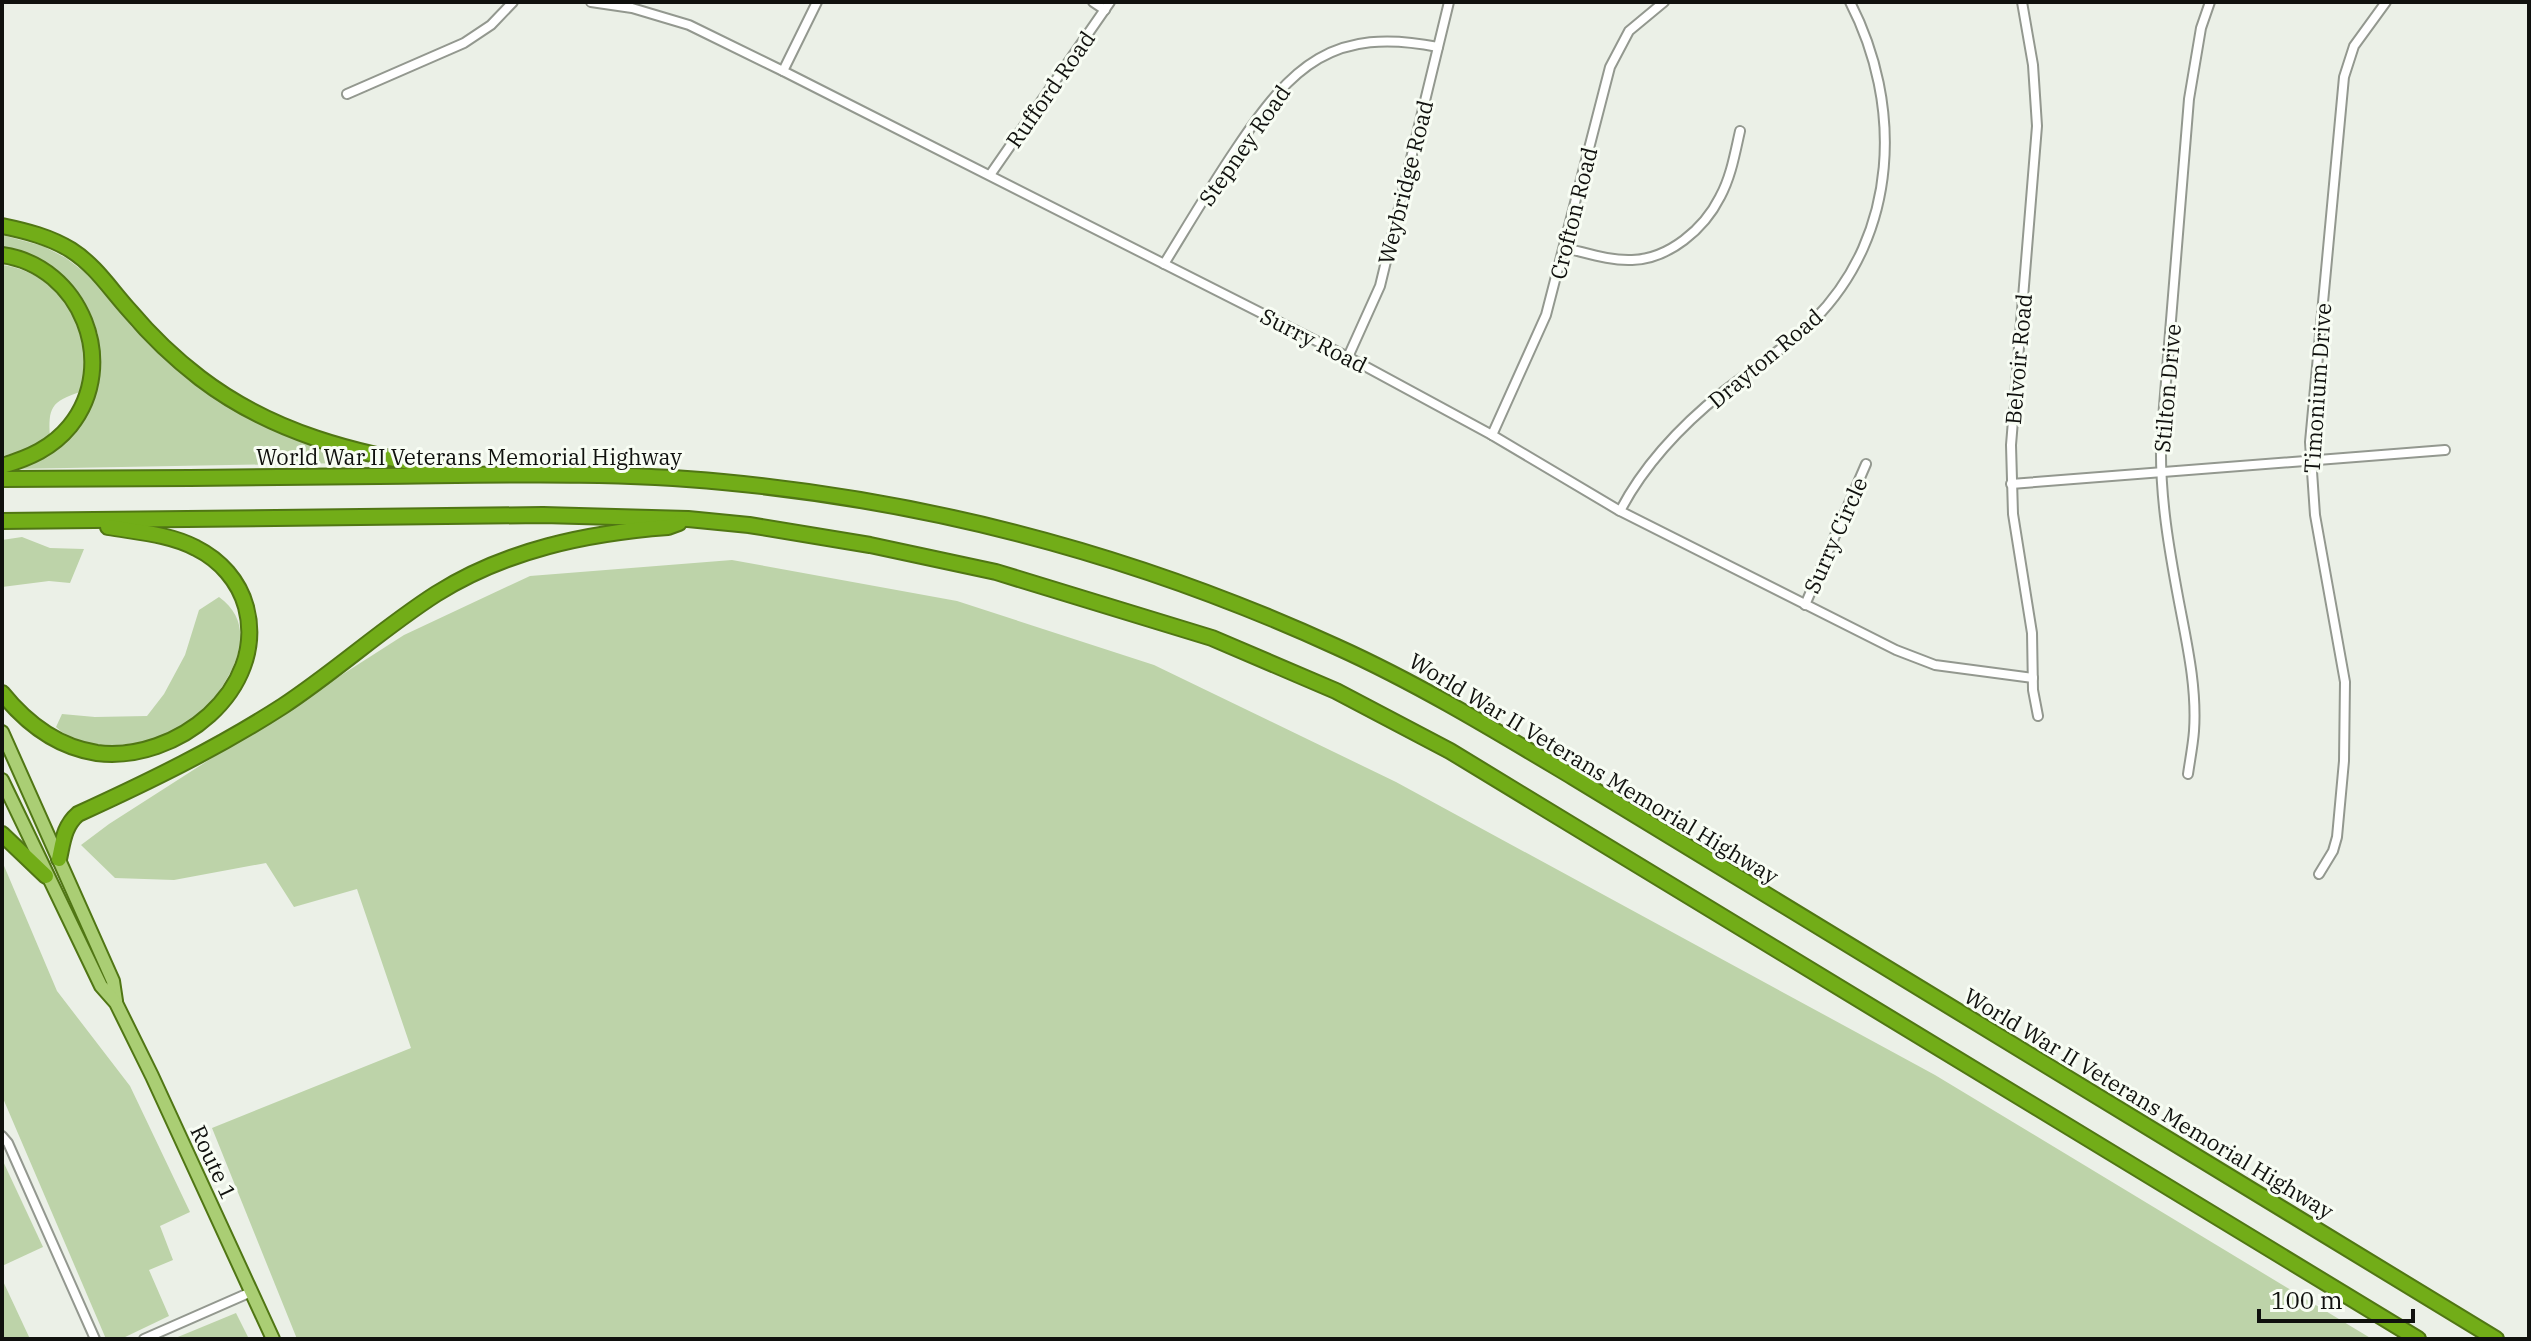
<svg xmlns="http://www.w3.org/2000/svg" width="2531" height="1341" font-family="'IBM Plex Serif',serif">
<style>
.green{fill:#bdd3a9}
.lines{fill:none;stroke-linecap:round;stroke-linejoin:round}
.street-casing{stroke:#93988f;stroke-width:12}
.primary-casing{stroke:#507614;stroke-width:16}
.highway-casing{stroke:#507614;stroke-width:18}
.street{stroke:#fff;stroke-width:8}
.primary{stroke:#aace74;stroke-width:12}
.highway{stroke:#72ad18;stroke-width:14}
.labels{text-anchor:middle;dominant-baseline:central;stroke-width:6;stroke-linejoin:round;paint-order:stroke}
.street-label{font-size:22px;fill:#10110e;stroke:#f8fdf4}
</style>
<rect width="100%" height="100%" fill="#ebf0e7"/>
<!-- green -->
<g class="green">
<path d="M2,235L43,246L66,258L96,281L132,327L204,390L279,433L345,458L346,463L13,469C23,466 34,463 43,459C90,433 87,382 95,336L98,334C94,324 91,313 86,304C69,273 35,254 2,248Z"/>
<path d="M2,265C61,272 99,336 80,392C51,402 48,407 50,438L33,449L2,456Z"/>
<polygon points="22,537 50,548 84,549 70,583 49,581 2,587 2,540"/>
<polygon points="732,560 957,601 1154,665 1396,782 1935,1075 2372,1339 297,1339 212,1128 411,1048 357,889 294,907 266,863 174,880 115,878 81,845 109,824 404,635 530,576"/>
<path d="M219,597C257,624 237,668 214,698C209,704 205,712 199,717C167,744 88,759 56,727L62,714L95,717L147,716L164,694L185,655L199,610Z"/>
<polygon points="2,861 57,991 130,1086 190,1212 160,1226 173,1260 149,1270 169,1316 121,1339 106,1339 2,1096"/>
<polygon points="2,1159 43,1247 2,1266"/>
<polygon points="2,1279 30,1339 2,1337"/>
<polygon points="236,1313 249,1339 173,1339"/>
</g>
<g class="lines">
<!-- street casing -->
<g class="street-casing">
<g id="street">
<polyline points="591,2 632,8 689,25 783,71 1348,357 1492,435 1620,511 1896,650 1935,665 2033,678"/>
<polyline points="1093,2 1105,10"/>
<polyline points="2022,2 2033,65 2037,126 2011,445 2013,514 2032,633 2033,690 2038,716"/>
<polyline points="783,71 817,2"/>
<polyline points="347,94 464,43 491,25 513,2"/>
<polyline points="990,175 1110,2"/>
<path d="M1565,248C1587,253 1610,261 1632,260C1669,259 1704,229 1720,197C1731,177 1735,153 1740,131"/>
<path d="M1164,264C1188,225 1211,186 1236,149C1292,65 1333,26 1438,47"/>
<polyline points="1348,357 1380,286 1449,2"/>
<polyline points="1492,435 1546,315 1610,67 1629,31 1664,2"/>
<polyline points="2011,484 2445,450"/>
<path d="M1620,511C1644,465 1683,424 1723,392C1754,368 1787,347 1814,320C1899,234 1903,105 1850,2"/>
<polyline points="1805,605 1866,464"/>
<path d="M2188,774C2190,760 2193,745 2194,731C2197,688 2187,644 2179,602C2169,549 2160,498 2161,443L2189,99L2201,28L2210,2"/>
<polyline points="2319,874 2333,851 2337,837 2344,761 2345,682 2315,515 2310,442 2344,77 2354,46 2386,2"/>
<polyline points="2,1136 8,1143 95,1339"/>
<polyline points="144,1339 251,1292"/>
</g>
</g>
<!-- primary casing -->
<g class="primary-casing">
<g id="primary">
<polyline points="2,732 113,981 116,1001"/>
<polyline points="2,780 101,986 116,1003 152,1076 273,1339"/>
</g>
</g>
<!-- highway casing -->
<g class="highway-casing">
<g id="highway">
<path d="M2,226C26,231 50,237 71,250C96,266 110,289 130,311C151,336 174,358 200,378C272,433 356,454 444,468"/>
<path d="M2,255C81,266 120,364 70,426C52,448 29,458 2,466"/>
<path d="M2,479C128,478 253,478 379,476C493,475 609,471 723,482C935,502 1143,558 1337,647C1419,684 1496,731 1573,777L2496,1339"/>
<polyline points="2,521 543,515 688,519 749,525 870,545 996,572 1212,638 1336,691 1450,751 2418,1339"/>
<path d="M2,693C27,724 57,747 97,753C176,763 268,690 246,607C239,581 220,560 196,548C170,534 137,532 108,527"/>
<polyline points="2,834 46,876"/>
<path d="M59,859C63,841 64,826 78,814C148,782 218,748 283,706C336,671 383,628 436,594C506,550 587,533 668,527L679,523"/>
</g>
</g>
<!-- street -->
<use href="#street" class="street"/>
<!-- primary -->
<use href="#primary" class="primary"/>
<!-- highway -->
<use href="#highway" class="highway"/>
</g>
<g class="labels">
<!-- street labels -->
<g class="street-label">
<text transform="translate(1050 89) rotate(-55)">Rufford Road</text>
<text transform="translate(1244 145) rotate(-55)">Stepney Road</text>
<text transform="translate(1405 182) rotate(-76)">Weybridge Road</text>
<text transform="translate(1573 213) rotate(-76)">Crofton Road</text>
<text transform="translate(1314 340) rotate(27)">Surry Road</text>
<text transform="translate(1765 358) rotate(-40)">Drayton Road</text>
<text transform="translate(2018 359) rotate(-85)">Belvoir Road</text>
<text transform="translate(2167 388) rotate(-85)">Stilton Drive</text>
<text transform="translate(2317 388) rotate(-86)">Timonium Drive</text>
<text x="469" y="456">World War II Veterans Memorial Highway</text>
<text transform="translate(1835 535) rotate(-66)">Surry Circle</text>
<text transform="translate(1594 768) rotate(31)">World War II Veterans Memorial Highway</text>
<text transform="translate(2149 1103) rotate(31)">World War II Veterans Memorial Highway</text>
<text transform="translate(214 1162) rotate(65)">Route 1</text>
</g>
</g>
<!-- border -->
<rect width="2531" height="1341" fill="none" stroke="#10110e" stroke-width="8"/>
<!-- scale -->
<path d="M2259 1309v12h154v-12" fill="none" stroke="#10110e" stroke-width="4"/>
<text x="2271" y="1309" font-size="24" fill="#10110e" stroke="#f8fdf4" stroke-width="6" paint-order="stroke">100 m</text>
</svg>
